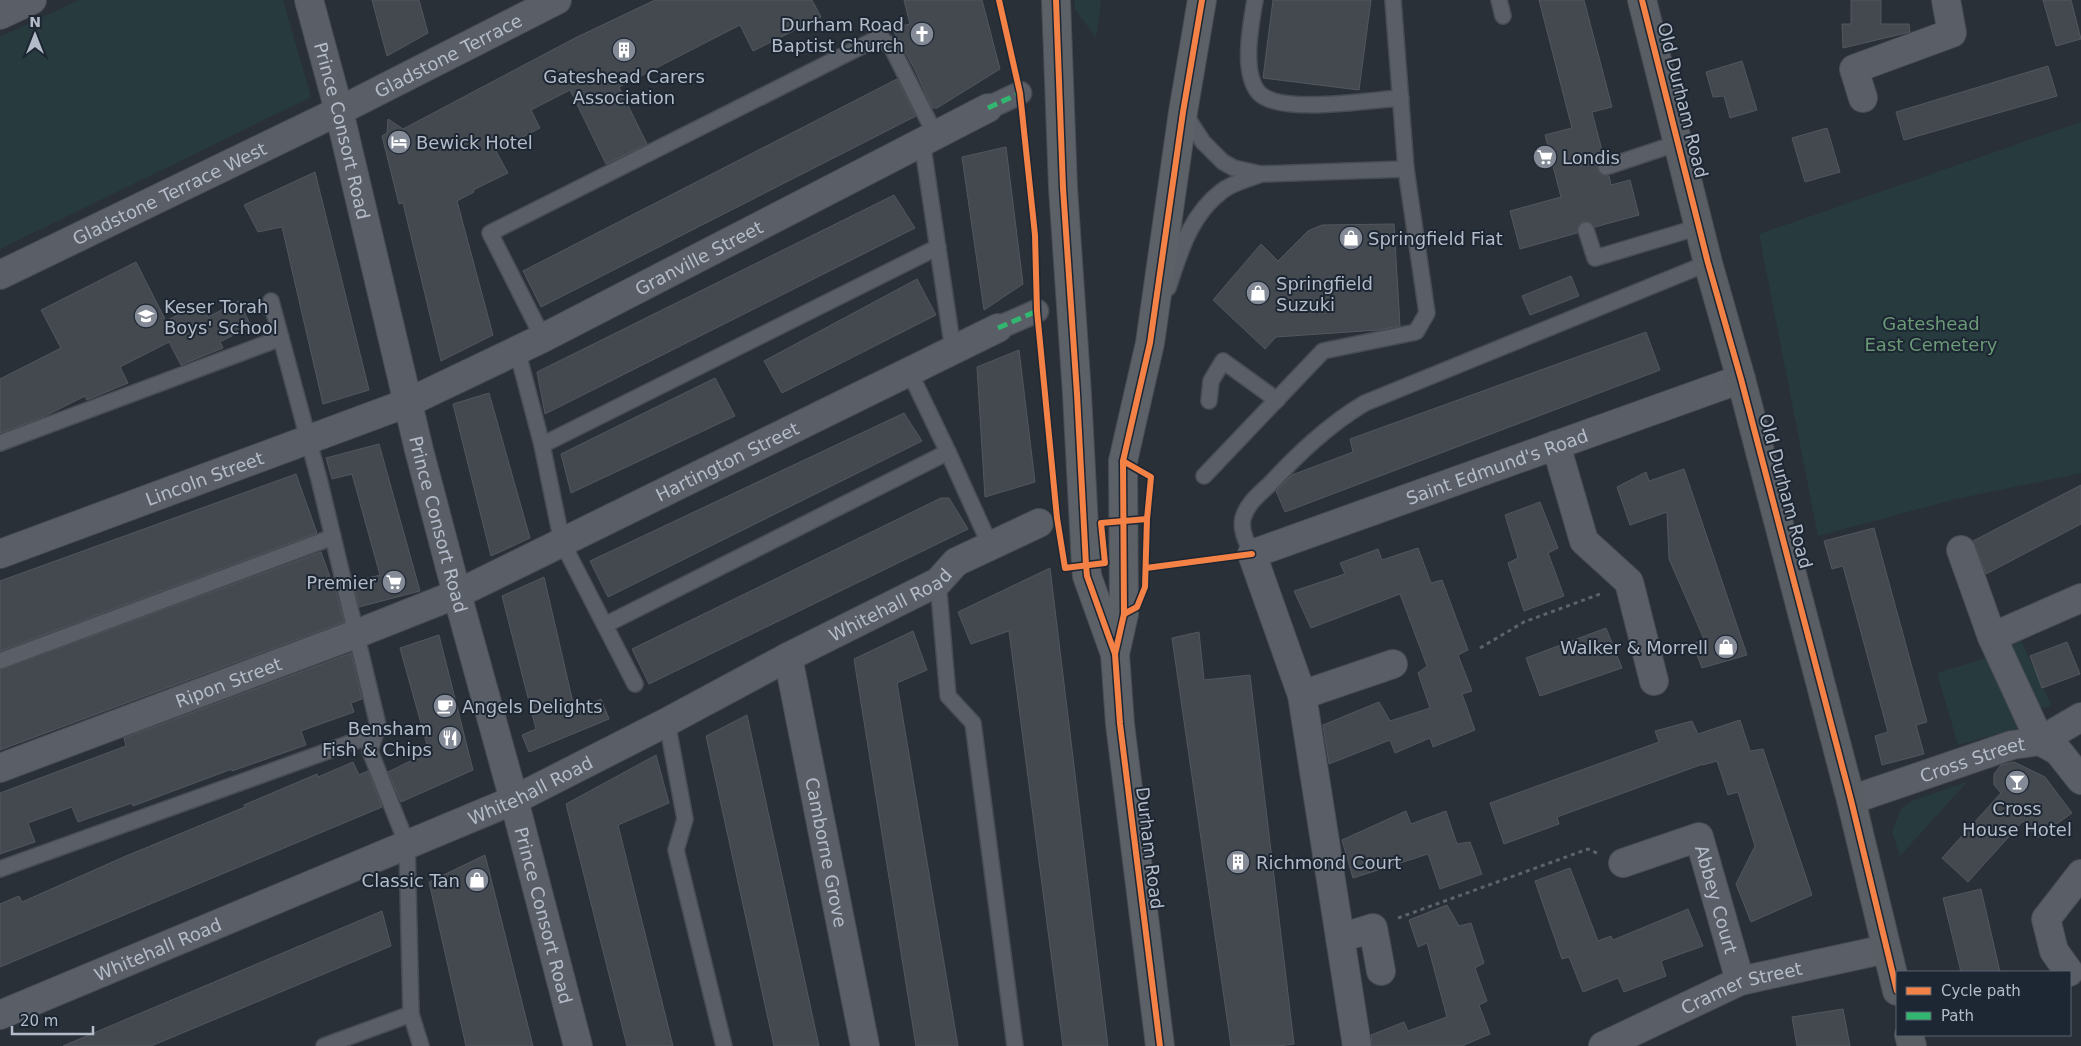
<svg xmlns="http://www.w3.org/2000/svg" width="2081" height="1046" font-family="'DejaVu Sans',sans-serif">
<style>
.green{fill:#273a3e}
.building{fill:#444950;stroke:#52575f}
.lines{fill:none;stroke-linecap:round;stroke-linejoin:round}
.service-casing{stroke:#484c53;stroke-width:18}
.pedestrian-casing{stroke:#484c53;stroke-width:25}
.minor-casing{stroke:#484c53;stroke-width:30}
.tertiary-casing{stroke:#484c53;stroke-width:30}
.secondary-casing{stroke:#484c53;stroke-width:30}
.primary-casing{stroke:#484c55;stroke-width:30}
.path{stroke:#5d636a;stroke-width:3;stroke-dasharray:4 4;stroke-linecap:butt}
.service{stroke:#5a5e66;stroke-width:15}
.pedestrian{stroke:#5a5e66;stroke-width:22}
.minor{stroke:#5a5e66;stroke-width:28}
.tertiary{stroke:#5a5e66;stroke-width:28}
.secondary{stroke:#595d64;stroke-width:28}
.primary{stroke:#5c6168;stroke-width:28}
.quiet{stroke:#33b770;stroke-width:5;stroke-dasharray:10 5;stroke-linecap:butt}
.cycleway-casing{stroke:#1d2633;stroke-width:9}
.cycleway{stroke:#f48246;stroke-width:6}
.labels{text-anchor:middle;dominant-baseline:central;stroke-width:4;stroke-linejoin:round;paint-order:stroke}
.poi-label{font-size:18px;fill:#b4bcc9;stroke:#1d2633;text-anchor:start}
.street-label{font-size:18px;fill:#b4bcc9;stroke:#1d2633}
.park-label{font-size:18px;fill:#6b9a76;stroke:#1d2633}
</style>
<rect width="100%" height="100%" fill="#2a3038"/>
<!-- green -->
<g class="green">
<polygon points="79,0 283,0 311,97 0,249 0,37"/>
<polygon points="1075,0 1101,0 1096,38 1075,9"/>
<polygon points="2081,122 2081,473 1956,499 1818,536 1759,234"/>
<polygon points="2017,632 2051,705 2046,708 2036,706 2008,639"/>
<polygon points="2000,654 2025,726 1958,745 1937,673"/>
<polygon points="1967,782 1900,856 1892,832 1901,809 1911,801"/>
</g>
<!-- building -->
<g class="building">
<polygon points="372,0 419,0 428,33 387,56"/>
<polygon points="655,0 812,0 821,17 753,51 740,25 619,87 647,144 606,164 570,90 531,110 540,128 496,151 508,173 473,190 474,192 457,201 493,335 441,361 403,203 399,204 382,136 387,133 388,119 403,129 575,38"/>
<polygon points="904,0 982,0 1000,69 937,108 932,108 915,70 892,28 910,24"/>
<polygon points="1273,0 1371,0 1359,90 1263,78"/>
<polygon points="1539,0 1584,0 1612,107 1592,112 1604,158 1599,161 1597,169 1600,174 1609,176 1611,185 1630,180 1639,215 1595,227 1592,223 1584,221 1579,224 1577,233 1520,249 1510,211 1561,197 1545,135 1572,128"/>
<polygon points="1851,0 1881,0 1881,24 1909,24 1910,32 1843,48 1842,24 1851,24"/>
<polygon points="2043,0 2071,0 2081,39 2056,46"/>
<polygon points="1742,61 1757,110 1730,118 1724,96 1713,97 1706,72"/>
<polygon points="2048,66 2057,96 1904,140 1896,112"/>
<polygon points="897,79 916,116 541,307 523,271"/>
<polygon points="1827,128 1840,172 1805,182 1792,138"/>
<polygon points="1006,147 1023,284 984,310 962,157"/>
<polygon points="315,172 369,390 323,404 282,227 258,232 244,205"/>
<polygon points="894,195 915,228 545,414 537,372"/>
<polygon points="1394,224 1400,326 1378,330 1276,337 1265,349 1213,300 1261,244 1278,261 1308,231 1322,225"/>
<polygon points="136,262 166,321 201,303 208,317 239,301 251,326 220,342 223,348 181,365 169,342 120,367 128,383 87,400 85,396 41,418 0,433 0,379 61,348 41,310"/>
<polygon points="1571,276 1579,296 1530,315 1522,296"/>
<polygon points="917,279 936,315 782,393 764,361"/>
<polygon points="1646,332 1660,370 1285,512 1276,491 1292,475 1353,452 1350,439"/>
<polygon points="1019,350 1035,482 985,497 977,367"/>
<polygon points="715,378 735,416 571,493 561,454"/>
<polygon points="489,393 530,538 491,556 453,404"/>
<polygon points="904,413 922,441 608,597 590,561"/>
<polygon points="379,444 420,591 359,607 353,582 380,575 352,474 332,479 326,458"/>
<polygon points="1684,469 1747,655 1702,668 1693,644 1704,639 1669,559 1667,512 1630,525 1617,487 1646,472 1649,481"/>
<polygon points="296,474 317,533 0,651 0,581"/>
<polygon points="2081,485 2081,524 1986,574 1973,541"/>
<polygon points="941,498 949,498 968,529 649,684 632,649"/>
<polygon points="1540,502 1558,548 1548,553 1564,596 1524,611 1508,563 1518,558 1505,515"/>
<polygon points="1874,528 1927,722 1916,725 1924,754 1882,765 1875,736 1888,732 1843,566 1832,569 1824,541"/>
<polygon points="1418,548 1431,583 1442,580 1468,650 1458,655 1472,691 1462,694 1475,730 1433,747 1430,738 1395,753 1390,740 1329,764 1323,725 1379,702 1390,721 1430,708 1418,673 1427,666 1400,594 1311,628 1294,591 1345,574 1340,563 1378,549 1382,560"/>
<polygon points="321,552 334,588 335,588 344,622 0,750 0,670"/>
<polygon points="1050,568 1108,1046 1063,1046 1009,631 971,644 958,612"/>
<polygon points="544,577 575,711 601,699 609,719 529,752 522,735 536,729 502,596"/>
<polygon points="1606,628 1622,668 1540,696 1526,658"/>
<polygon points="913,631 927,670 897,683 958,1046 916,1046 854,659"/>
<polygon points="1199,632 1204,680 1250,675 1294,1044 1278,1046 1231,1046 1172,638"/>
<polygon points="439,635 473,770 401,802 388,772 429,752 400,648"/>
<polygon points="2067,642 2080,674 2042,688 2030,656"/>
<polygon points="351,653 362,699 351,703 354,712 301,731 306,745 232,771 232,769 133,806 132,803 78,822 72,807 28,823 35,842 0,854 0,793 126,746 124,738"/>
<polygon points="747,715 819,1046 774,1046 706,736"/>
<polygon points="1740,720 1750,751 1763,749 1812,895 1751,922 1736,884 1755,846 1738,792 1728,795 1717,761 1703,765 1703,764 1557,817 1559,824 1504,844 1490,803 1659,742 1655,731 1692,721 1698,734"/>
<polygon points="656,755 669,803 618,825 673,1046 627,1046 566,804"/>
<polygon points="353,762 359,775 368,771 382,807 0,967 0,904 19,896 22,902 126,856 245,807 244,805 317,774 318,777"/>
<polygon points="2014,762 2045,777 2072,813 2037,838 2023,821 1968,882 1942,858 2001,793 1994,785 1994,774 2001,765"/>
<polygon points="1406,811 1411,824 1446,811 1457,844 1470,842 1482,874 1440,889 1428,854 1353,878 1342,840"/>
<polygon points="485,855 533,1046 466,1046 429,882"/>
<polygon points="1570,868 1598,941 1611,936 1613,940 1688,909 1703,946 1661,961 1666,976 1624,992 1618,978 1583,992 1569,957 1562,959 1535,881"/>
<polygon points="1981,889 2000,972 1961,972 1943,898"/>
<polygon points="1447,905 1459,926 1471,923 1484,963 1475,968 1487,1001 1479,1005 1490,1034 1462,1046 1372,1046 1371,1035 1404,1022 1408,1031 1447,1017 1427,943 1418,947 1409,920"/>
<polygon points="382,911 391,946 151,1046 63,1046"/>
<polygon points="1843,1009 1850,1046 1797,1046 1792,1017"/>
</g>
<g class="lines">
<!-- service casing -->
<g class="service-casing">
<g id="service">
<path d="M1255,0C1251,24 1241,73 1259,93C1280,115 1370,100 1401,98"/>
<polyline points="1499,0 1503,16"/>
<polyline points="1184,113 1203,142 1223,162 1234,168 1261,174 1406,169"/>
<polyline points="922,141 953,350"/>
<polyline points="1606,167 1678,143"/>
<polyline points="1586,230 1595,258 1699,227"/>
<path d="M1168,288C1180,252 1190,215 1222,191C1232,183 1249,179 1261,174"/>
<polyline points="271,301 319,479 378,725 370,751 407,844 411,1014 421,1046"/>
<polyline points="543,338 490,233 880,37 892,48 935,134"/>
<polyline points="517,350 542,445 562,542 635,684"/>
<polyline points="909,371 948,452 990,545"/>
<polyline points="1209,401 1211,381 1223,361 1277,400"/>
<polyline points="0,443 281,338"/>
<polyline points="542,445 938,247"/>
<polyline points="1204,476 1323,351 1416,332 1427,313 1406,169 1393,0"/>
<path d="M1252,554C1247,543 1240,530 1243,518C1247,504 1259,494 1269,485C1298,454 1328,425 1365,403L1708,263"/>
<polyline points="938,582 948,696 973,723 1015,1046"/>
<polyline points="605,625 948,452"/>
<polyline points="0,661 333,537"/>
<polyline points="667,722 685,819 676,850 724,1046"/>
<polyline points="0,869 375,734"/>
<polyline points="324,1046 411,1014"/>
</g>
</g>
<!-- pedestrian casing -->
<g class="pedestrian-casing">
<g id="pedestrian">
<polyline points="988,108 1020,93"/>
<polyline points="998,328 1037,311"/>
</g>
</g>
<!-- minor casing -->
<g class="minor-casing">
<g id="minor">
<polyline points="0,15 32,0"/>
<polyline points="1863,98 1854,69 1952,33 1946,0"/>
<path id="s1" d="M0,275L339,111L557,0"/>
<polyline points="1556,445 1584,541 1629,582 1654,681"/>
<polyline points="1961,550 1992,637 2040,741 2081,717"/>
<path id="s2" d="M0,554L407,403L543,338L988,108"/>
<polyline points="1992,637 2081,598"/>
<path id="s3" d="M788,657L865,1046"/>
<polyline points="1302,695 1393,664"/>
<path id="s4" d="M0,768L356,634L457,594L998,328"/>
<path id="s5" d="M1851,800L2012,745L2040,741L2058,751L2081,780"/>
<path id="s6" d="M1623,863L1699,837L1740,981"/>
<polyline points="1340,938 1373,928 1381,971"/>
<polyline points="2069,972 2054,951 2046,919 2081,874"/>
<path id="s7" d="M0,1015L514,800L667,722L788,657L938,582L956,562L1039,523"/>
<path id="s8" d="M1357,1046L1302,695L1252,554L1741,379"/>
<path id="s9" d="M1603,1046L1740,981L1886,949"/>
</g>
</g>
<!-- tertiary casing -->
<g class="tertiary-casing">
<g id="tertiary">
<path id="s10" d="M309,0L339,111L419,450L457,594L514,800L578,1046"/>
</g>
</g>
<!-- secondary casing -->
<g class="secondary-casing">
<g id="secondary">
<polyline points="1642,0 1708,263 1741,379 1851,800 1897,991"/>
<polyline points="1909,1035 1912,1046"/>
</g>
</g>
<!-- primary casing -->
<g class="primary-casing">
<g id="primary">
<polyline points="1056,0 1063,188 1077,394 1086,565 1087,576 1115,654 1120,724 1160,1046"/>
<polyline points="1115,654 1124,614 1123,461 1150,343 1183,112 1202,0"/>
</g>
</g>
<!-- path -->
<g class="path">
<polyline points="1480,648 1524,622 1600,594"/>
<polyline points="1398,918 1588,849 1599,854"/>
</g>
<!-- service -->
<use href="#service" class="service"/>
<!-- pedestrian -->
<use href="#pedestrian" class="pedestrian"/>
<!-- minor -->
<use href="#minor" class="minor"/>
<!-- tertiary -->
<use href="#tertiary" class="tertiary"/>
<!-- secondary -->
<use href="#secondary" class="secondary"/>
<!-- primary -->
<use href="#primary" class="primary"/>
<!-- quiet -->
<g class="quiet">
<polyline points="988,108 1020,93"/>
<polyline points="998,328 1037,311"/>
</g>
<!-- cycleway casing -->
<g class="cycleway-casing">
<g id="cycleway">
<polyline points="999,0 1020,93 1035,235 1037,311 1057,518 1065,568 1105,563 1101,523 1147,519"/>
<polyline points="1056,0 1063,188 1077,394 1086,565 1087,576 1115,654 1120,724 1160,1046"/>
<polyline points="1642,0 1708,263 1741,379 1851,800 1897,991"/>
<polyline points="1123,461 1151,477 1147,519 1145,587 1137,607 1124,614"/>
<polyline points="1146,568 1252,554"/>
<polyline points="1115,654 1124,614 1123,461 1150,343 1183,112 1202,0"/>
</g>
</g>
<!-- cycleway -->
<use href="#cycleway" class="cycleway"/>
</g>
<!-- icons -->
<defs>
<g id="church-disc" transform="scale(1.25)"><circle r="9.5" fill="#848b96" stroke="#1d2633"/><path d="M-1.2-6h2.4v3.5h3.3v2.4h-3.3V6h-2.4V-.1h-3.3v-2.4h3.3Z" fill="#fff"/></g>
<g id="building-disc" transform="scale(1.25)"><circle r="9.5" fill="#848b96" stroke="#1d2633"/><path d="M-4-6H4V6H1V3H-1V6H-4ZM-2.5-4.3h1.7v1.8h-1.7ZM.8-4.3h1.7v1.8H.8ZM-2.5-1h1.7V.8h-1.7ZM.8-1h1.7V.8H.8Z" fill="#fff"/></g>
<g id="hotel-disc" transform="scale(1.25)"><circle r="9.5" fill="#848b96" stroke="#1d2633"/><path d="M-6-4.5h1.5V1H6V5H4.5V3h-9V5H-6ZM-4 0a1.8 1.8 0 1 1 3.6 0ZM.5 0V-2.5h3Q6-2.5 6 0Z" fill="#fff"/></g>
<g id="supermarket-disc" transform="scale(1.25)"><circle r="9.5" fill="#848b96" stroke="#1d2633"/><path d="M-6-5.5h2.5l.6 2H6L4.5 2H-2.5L-4.4-4H-6ZM-1.5 3.2a1.3 1.3 0 1 0 .1 0ZM3 3.2a1.3 1.3 0 1 0 .1 0Z" fill="#fff"/></g>
<g id="shop-disc" transform="scale(1.25)"><circle r="9.5" fill="#848b96" stroke="#1d2633"/><path d="M-5-2.5h2.3a2.7 3.5 0 0 1 5.4 0H5L5.5 6h-11ZM-1.5-2.5h3a1.5 2.3 0 0 0-3 0Z" fill="#fff"/></g>
<g id="school-disc" transform="scale(1.25)"><circle r="9.5" fill="#848b96" stroke="#1d2633"/><path d="M0-5L7-2L0 1L-7-2ZM-4 1L0 2.5L4 1V4Q0 6-4 4Z" fill="#fff"/></g>
<g id="cafe-disc" transform="scale(1.25)"><circle r="9.5" fill="#848b96" stroke="#1d2633"/><path d="M-5.5-4.5H6V0H3Q3 3.5 0 3.5H-2.5Q-5.5 3.5-5.5 0ZM3-3.2v2h1.7v-2ZM-6 4.5H4V6H-6Z" fill="#fff"/></g>
<g id="restaurant-disc" transform="scale(1.25)"><circle r="9.5" fill="#848b96" stroke="#1d2633"/><path d="M-5-6h1v4h1v-4h1v4h1v-4h1v5L-1.5 .5V6h-2V.5L-5-1ZM5-6V6H3V1.5H1.5Q1.5-4 5-6Z" fill="#fff"/></g>
<g id="bar-disc" transform="scale(1.25)"><circle r="9.5" fill="#848b96" stroke="#1d2633"/><path d="M-6-5H6L.8 .8V4.5H3.5V6h-7V4.5H-.8V.8Z" fill="#fff"/></g>
</defs>
<g fill-rule="evenodd">
<use href="#church-disc" x="922" y="34"/>
<use href="#building-disc" x="624" y="50"/>
<use href="#hotel-disc" x="399" y="142"/>
<use href="#supermarket-disc" x="1545" y="157"/>
<use href="#shop-disc" x="1351" y="238"/>
<use href="#shop-disc" x="1258" y="293"/>
<use href="#school-disc" x="146" y="316"/>
<use href="#supermarket-disc" x="394" y="582"/>
<use href="#shop-disc" x="1726" y="647"/>
<use href="#cafe-disc" x="445" y="706"/>
<use href="#restaurant-disc" x="450" y="738"/>
<use href="#bar-disc" x="2017" y="782"/>
<use href="#building-disc" x="1238" y="862"/>
<use href="#shop-disc" x="477" y="880"/>
</g>
<g class="labels">
<!-- poi labels -->
<g class="poi-label">
<text x="904" y="24" text-anchor="end">Durham Road<tspan x="904" dy="21">Baptist Church</tspan></text>
<text x="624" y="76" text-anchor="middle">Gateshead Carers<tspan x="624" dy="21">Association</tspan></text>
<text x="416" y="142">Bewick Hotel</text>
<text x="1562" y="157">Londis</text>
<text x="1368" y="238">Springfield Fiat</text>
<text x="1276" y="283">Springfield<tspan x="1276" dy="21">Suzuki</tspan></text>
<text x="164" y="306">Keser Torah<tspan x="164" dy="21">Boys' School</tspan></text>
<text x="376" y="582" text-anchor="end">Premier</text>
<text x="1708" y="647" text-anchor="end">Walker &amp; Morrell</text>
<text x="462" y="706">Angels Delights</text>
<text x="432" y="728" text-anchor="end">Bensham<tspan x="432" dy="21">Fish &amp; Chips</tspan></text>
<text x="2017" y="808" text-anchor="middle">Cross<tspan x="2017" dy="21">House Hotel</tspan></text>
<text x="1256" y="862">Richmond Court</text>
<text x="460" y="880" text-anchor="end">Classic Tan</text>
</g>
<!-- street labels -->
<g class="street-label">
<text stroke="none"><textPath href="#s1" startOffset="499">Gladstone Terrace</textPath></text>
<text transform="translate(1683 100) rotate(76)">Old Durham Road</text>
<text stroke="none"><textPath href="#s10" startOffset="135">Prince Consort Road</textPath></text>
<text stroke="none"><textPath href="#s1" startOffset="188">Gladstone Terrace West</textPath></text>
<text stroke="none"><textPath href="#s2" startOffset="760">Granville Street</textPath></text>
<text stroke="none"><textPath href="#s4" startOffset="790">Hartington Street</textPath></text>
<text stroke="none"><textPath href="#s8" startOffset="765">Saint Edmund's Road</textPath></text>
<text stroke="none"><textPath href="#s2" startOffset="218">Lincoln Street</textPath></text>
<text transform="translate(1786 491) rotate(75)">Old Durham Road</text>
<text stroke="none"><textPath href="#s10" startOffset="540">Prince Consort Road</textPath></text>
<text stroke="none"><textPath href="#s7" startOffset="981">Whitehall Road</textPath></text>
<text stroke="none"><textPath href="#s4" startOffset="244">Ripon Street</textPath></text>
<text stroke="none"><textPath href="#s5" startOffset="128">Cross Street</textPath></text>
<text stroke="none"><textPath href="#s7" startOffset="576">Whitehall Road</textPath></text>
<text transform="translate(1150 848) rotate(83)">Durham Road</text>
<text stroke="none"><textPath href="#s3" startOffset="199">Camborne Grove</textPath></text>
<text stroke="none"><textPath href="#s6" startOffset="145">Abbey Court</textPath></text>
<text stroke="none"><textPath href="#s10" startOffset="945">Prince Consort Road</textPath></text>
<text stroke="none"><textPath href="#s7" startOffset="171">Whitehall Road</textPath></text>
<text stroke="none"><textPath href="#s9" startOffset="151">Cramer Street</textPath></text>
</g>
<!-- park labels -->
<g class="park-label">
<text x="1931" y="323">Gateshead<tspan x="1931" dy="21">East Cemetery</tspan></text>
</g>
</g>
<!-- legend -->
<rect x="1896" y="971" width="175" height="65" fill="#1d2633" stroke="#59626f"/>
<rect x="1906" y="987" width="25" height="8" fill="#f48246" stroke="#59626f"/>
<text x="1941" y="996" font-size="15" fill="#b4bcc9">Cycle path</text>
<rect x="1906" y="1012" width="25" height="8" fill="#33b770" stroke="#59626f"/>
<text x="1941" y="1021" font-size="15" fill="#b4bcc9">Path</text>
<!-- north arrow -->
<g transform="translate(35 35)" stroke="#1d2633" stroke-width="4" paint-order="stroke">
<path d="M0-4L9 19L0 12L-9 19Z" fill="#b4bcc9"/>
<text y="-8" font-size="14" font-weight="bold" text-anchor="middle" fill="#b4bcc9">N</text>
</g>
<!-- scale -->
<path d="M12 1026v8h81v-8" fill="none" stroke="#b4bcc9" stroke-width="2.5"/>
<text x="20" y="1026" font-size="15" fill="#b4bcc9" stroke="#1d2633" stroke-width="4" paint-order="stroke">20 m</text>
</svg>
